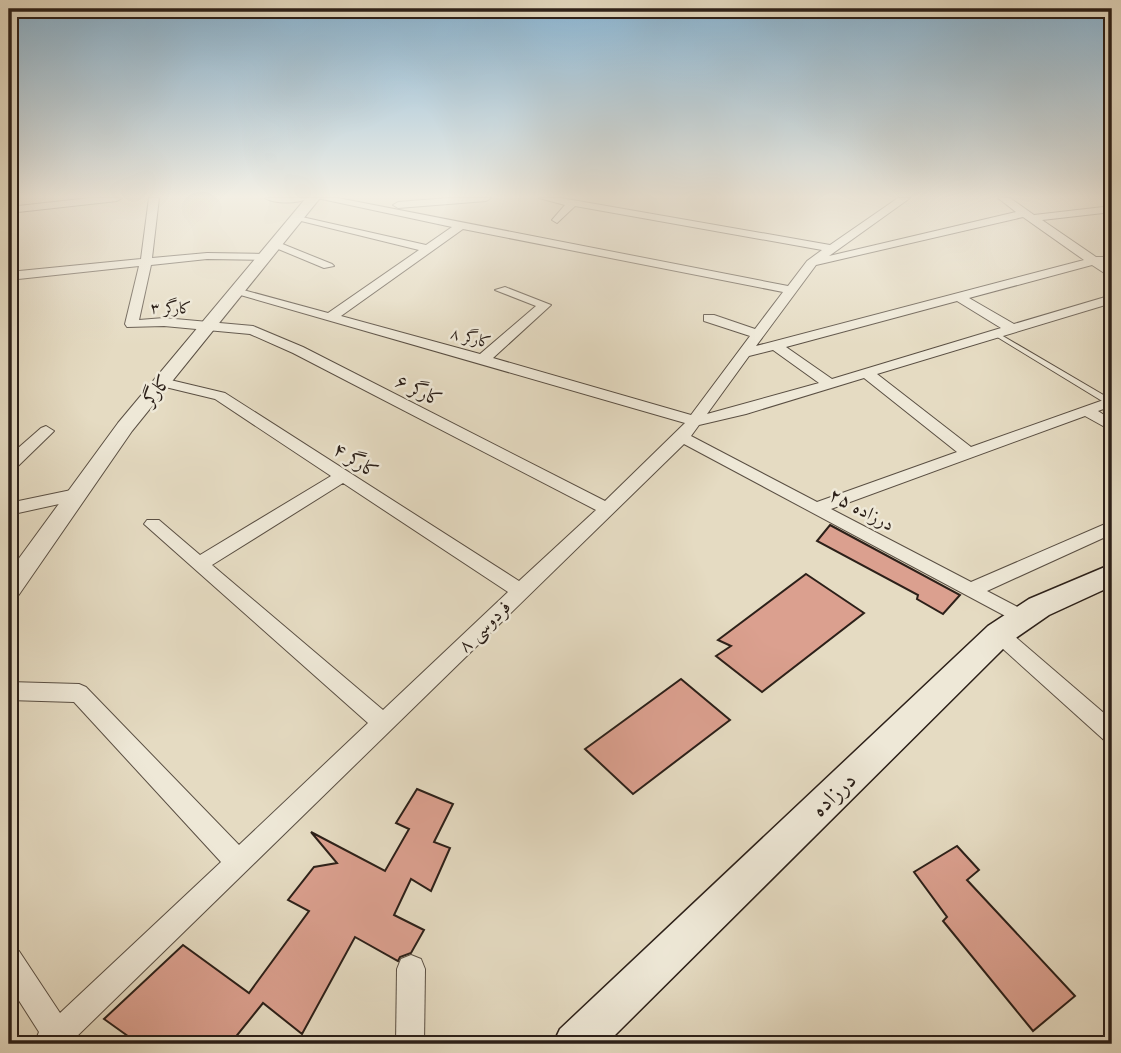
<svg xmlns="http://www.w3.org/2000/svg" width="1121" height="1053" font-family="'Libre Caslon Text',Amiri,serif">
<style>
.building{fill:#dba08f;stroke:#2c2019;stroke-width:2}
.lines{fill:none;stroke-linecap:round;stroke-linejoin:round}
.service-casing{stroke:#5a4f43;stroke-width:2}
.minor-casing{stroke:#5a4f43;stroke-width:2}
.tertiary-casing{stroke:#5a4f43;stroke-width:2}
.secondary-casing{stroke:#2c2019;stroke-width:3}
.service{fill:#eee8d7;fill-rule:evenodd}
.minor{fill:#eee8d7;fill-rule:evenodd}
.tertiary{fill:#eee8d7;fill-rule:evenodd}
.secondary{fill:#eee8d7;fill-rule:evenodd}
.labels{text-anchor:middle;dominant-baseline:central;stroke-width:5;stroke-linejoin:round;paint-order:stroke}
.far-street-label{font-size:16px;fill:#2c2019;stroke:#eee8d7}
.street-label{font-size:19px;fill:#2c2019;stroke:#eee8d7}
.near-street-label{font-size:23px;fill:#2c2019;stroke:#eee8d7}
</style>
<rect width="100%" height="100%" fill="#e5dbc2"/>
<filter id="stains"><feTurbulence type="fractalNoise" baseFrequency=".00286" numOctaves="4"/><feColorMatrix values="0 0 0 0 .2 0 0 0 0 .09 0 0 0 0 .02 0 0 0 .5 -.17"/></filter>
<radialGradient id="worn" r=".72"><stop offset=".6" stop-color="#630" stop-opacity="0"/><stop offset="1" stop-color="#630" stop-opacity=".3"/></radialGradient>
<!-- building -->
<g class="building">
<polygon points="830,525 960,595 943,614 917,599 918,595 817,541"/>
<polygon points="806,574 864,613 762,692 716,656 731,646 718,640"/>
<polygon points="681,679 730,720 633,794 585,749"/>
<polygon points="417,789 453,804 434,842 450,848 431,891 411,879 394,915 424,930 411,953 400,957 398,961 355,937 302,1034 263,1003 230,1044 139,1044 104,1019 183,945 249,993 309,911 288,900 314,867 337,863 311,832 385,871 409,829 396,823"/>
<polygon points="957,846 979,870 967,880 1075,996 1033,1031 943,921 947,917 914,872"/>
</g>
<g class="lines">
<!-- service casing -->
<g class="service-casing">
<polygon id="service" points="996,332 1112,400 1112,404 1107,404 994,335 993,334"/>
</g>
<!-- minor casing -->
<g class="minor-casing">
<g id="minor">
<polygon points="90,198 122,198 117,201 9,213 9,207"/>
<path d="M149,198H159L152,258L207,253L265,254L271,257L265,260L207,259L151,265L139,320L164,318L253,326L303,347L605,501L685,423L230,292L236,288L328,313L419,250L293,219V215L426,245L452,227L317,198H338L788,286L807,261L822,250L575,206L557,223L552,220L565,205L539,198H561L830,245L898,198H910L829,256L1016,212L998,198H1010L1034,215L1112,206V212L1042,220L1096,257H1112V263L1105,264L1112,269V278L1092,265L969,298L1014,324L1112,295V303L877,374L971,447L1112,397V406L1098,411L1112,420V431L1085,416L831,509L971,582L1112,521V534L987,591L1029,613L1032,618L1029,623L1022,625L684,444L69,1044H34L39,1032L9,985V948L19,951L60,1013L221,862L74,702L9,700V682L79,684L86,687L239,845L368,723L144,524L147,520H159L200,555L331,476L215,399L157,385V379L162,378L225,393L519,581L596,510L293,353L250,334L164,326L127,327L125,324L139,266L9,280V272L141,259ZM1023,217L1084,260L756,346L816,265ZM463,229L783,292L755,329L714,315H704V321L750,336L691,415L493,358L551,305L505,287L495,290L536,306L480,354L341,316ZM957,301L1001,328L832,379L786,347ZM773,350L819,383L707,414L749,356ZM864,378L957,452L817,502L691,436L699,425L746,414ZM343,483L508,592L383,710L212,565Z"/>
<path d="M265,198H308C299,204 274,204 265,198Z"/>
<polygon points="448,198 491,198 486,201 398,208 393,205 398,202"/>
<polygon points="275,241 332,264 334,266 324,268 271,246 271,242"/>
<polygon points="46,426 54,431 51,434 15,469 9,470 9,456 41,428"/>
<polygon points="76,489 84,495 82,499 9,515 9,503"/>
<polygon points="999,626 1006,629 1112,720 1112,742 1104,740 992,639 989,634 992,629"/>
<polygon points="411,955 421,959 425,969 424,1044 396,1044 397,969 401,959"/>
</g>
</g>
<!-- tertiary casing -->
<g class="tertiary-casing">
<polygon id="tertiary" points="306,198 320,198 132,431 18,596 9,599 9,572 118,423"/>
</g>
<!-- secondary casing -->
<g class="secondary-casing">
<polygon id="secondary" points="1112,564 1112,586 1049,615 1010,642 606,1044 553,1044 560,1029 988,626 1029,599"/>
</g>
<!-- service -->
<use href="#service" class="service"/>
<!-- minor -->
<use href="#minor" class="minor"/>
<!-- tertiary -->
<use href="#tertiary" class="tertiary"/>
<!-- secondary -->
<use href="#secondary" class="secondary"/>
</g>
<!-- sky -->
<linearGradient id="sky" x2="0" y2="1"><stop stop-color="#88b6d6"/><stop offset="0.57" stop-color="#f3efe4"/><stop offset="1" stop-color="#f3efe4" stop-opacity="0"/></linearGradient>
<rect width="1121" height="345" fill="url(#sky)"/>
<g class="labels">
<!-- far-street labels -->
<g class="far-street-label">
<text transform="translate(171 307) rotate(1)">کارگر ۳</text>
<text transform="translate(471 337) rotate(15)">کارگر ۸</text>
</g>
<!-- street labels -->
<g class="street-label">
<text transform="translate(156 390) rotate(-51)">کارگر</text>
<text transform="translate(419 390) rotate(27)">کارگر ۶</text>
<text transform="translate(356 460) rotate(33)">کارگر ۴</text>
<text transform="translate(862 509) rotate(28)">درزاده ۲۵</text>
<text transform="translate(484 626) rotate(-44)">فردوسی ۸</text>
</g>
<!-- near-street labels -->
<g class="near-street-label">
<text transform="translate(833 794) rotate(-44)">درزاده</text>
</g>
</g>
<!-- margin -->
<rect width="1121" height="1053" fill="none" stroke="#e5dbc2" stroke-width="35"/>
<rect x="10" y="10" width="1100" height="1032" fill="none" stroke="#2c2019" stroke-width="3.5"/>
<rect x="18" y="18" width="1086" height="1018" fill="none" stroke="#2c2019" stroke-width="2"/>
<rect width="100%" height="100%" filter="url(#stains)"/>
<rect width="100%" height="100%" fill="url(#worn)"/>
</svg>
